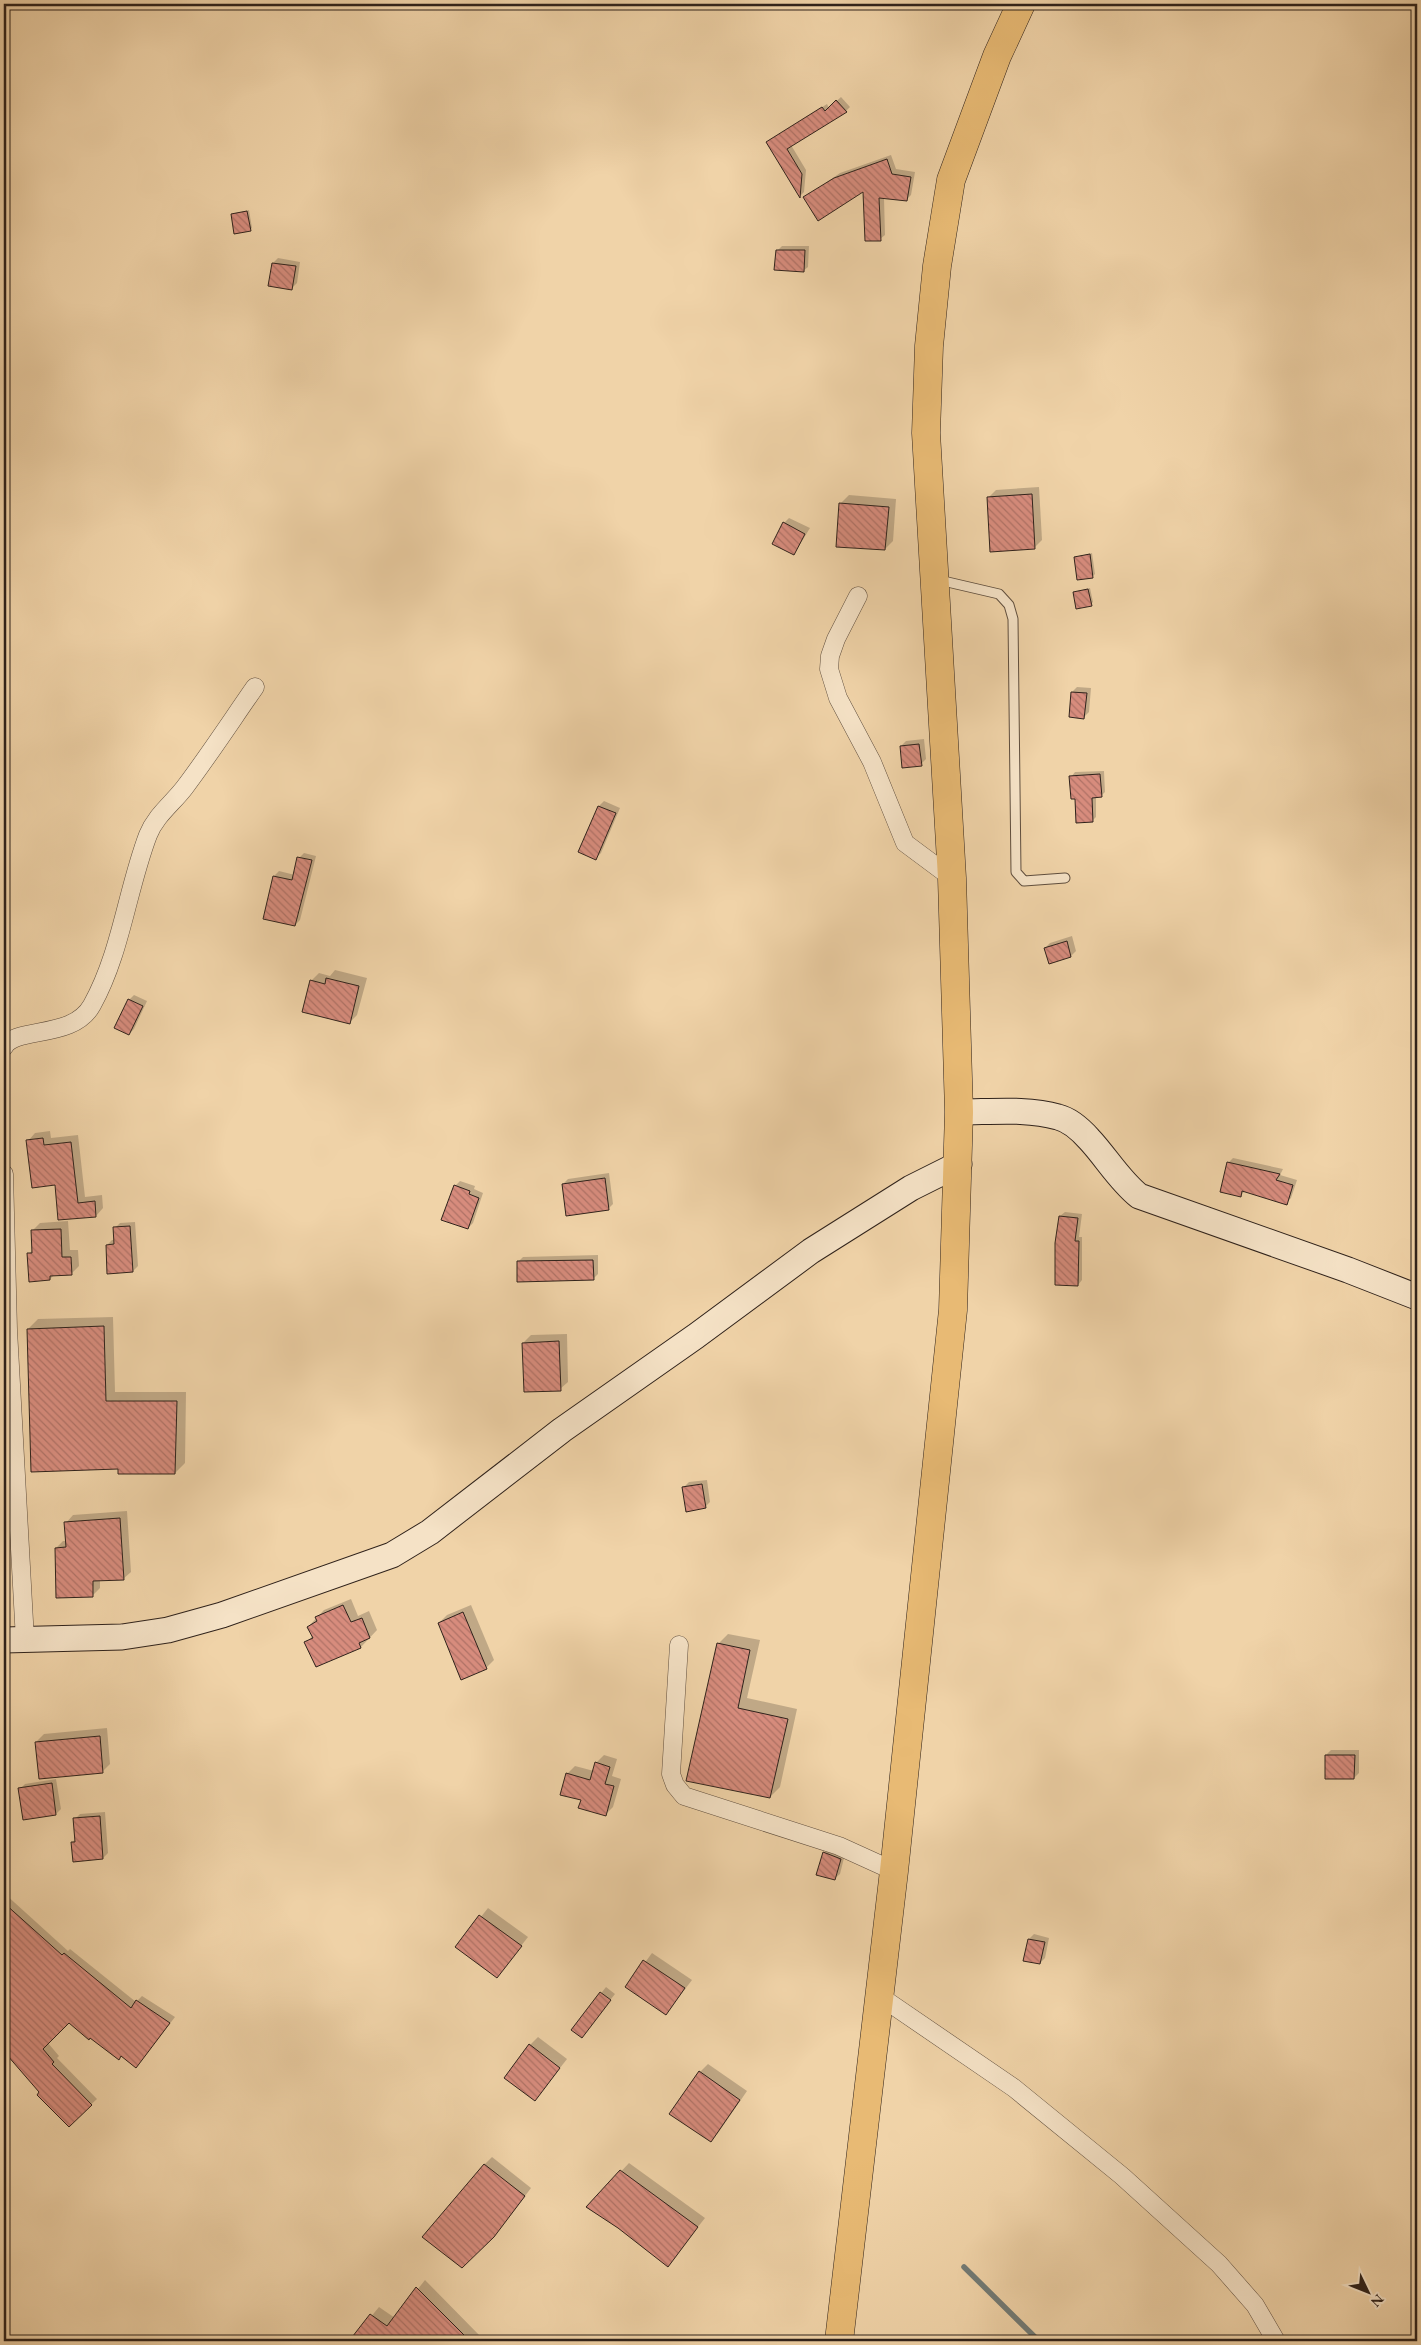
<svg xmlns="http://www.w3.org/2000/svg" width="1421" height="2345" font-family="'EB Garamond',serif">
<style>
.shadow{fill:#0003}
.lines{fill:none;stroke-linecap:round;stroke-linejoin:round}
.stream{stroke:#727b76;stroke-width:5.5}
.building{fill:url(#building-back-hatch);stroke:#2f221b}
.lane-casing{stroke:#5f4e3e;stroke-width:11}
.street-casing{stroke:#5f4e3e;stroke-width:19}
.secondary-casing{stroke:#2f221b;stroke-width:27}
.highway-casing{stroke:#2f221b;stroke-width:29}
.lane{stroke:#f5e2c6;stroke-width:9}
.street{stroke:#f5e2c6;stroke-width:18}
.secondary{stroke:#f5e2c6;stroke-width:25}
.highway{stroke:#e8ba74;stroke-width:28}
</style>
<defs>
<pattern id="building-back-hatch" width="6" height="6" patternUnits="userSpaceOnUse" patternTransform="scale(1.25)"><rect width="6" height="6" fill="#d78c7d"/><path d="M-1 5l2 2M0 0l6 6M5-1l2 2" fill="none" stroke="#af7266"/></pattern>
</defs>
<rect width="100%" height="100%" fill="#f0d3a8"/>
<filter id="stains"><feTurbulence type="fractalNoise" baseFrequency=".004" numOctaves="4"/><feColorMatrix values="0 0 0 0 .2 0 0 0 0 .09 0 0 0 0 .02 0 0 0 .5 -.17"/></filter>
<radialGradient id="worn" r=".72"><stop offset=".6" stop-color="#630" stop-opacity="0"/><stop offset="1" stop-color="#630" stop-opacity=".3"/></radialGradient>
<!-- shadow -->
<g class="shadow">
<polygon points="841,97 850,107 846,111 791,145 806,170 804,192 800,196 767,142 827,104 829,108"/>
<polygon points="891,155 896,169 915,172 911,195 906,200 884,198 885,235 880,239 865,190 807,196 840,173"/>
<polygon points="249,210 252,228 250,230 232,215"/>
<polygon points="782,246 809,246 808,267 803,271 777,251"/>
<polygon points="278,258 300,262 297,283 292,288 273,263"/>
<polygon points="1039,487 1042,540 1034,548 988,498 996,490"/>
<polygon points="849,495 896,499 893,541 885,549 841,503"/>
<polygon points="789,518 810,528 794,554 784,523"/>
<polygon points="1092,553 1095,574 1093,576 1076,557"/>
<polygon points="1090,588 1093,602 1091,604 1074,592"/>
<polygon points="1077,687 1091,688 1089,712 1084,717 1072,692"/>
<polygon points="924,739 926,759 921,764 901,746 906,741"/>
<polygon points="1104,771 1105,792 1101,796 1096,797 1096,817 1092,821 1071,777 1075,772"/>
<polygon points="604,801 620,808 601,853 596,858 580,852 599,806"/>
<polygon points="304,853 316,856 300,920 295,925 264,918 274,876 279,871 295,875 299,858"/>
<polygon points="1072,936 1076,951 1071,956 1049,962 1045,948 1050,943"/>
<polygon points="335,970 367,978 357,1015 349,1023 311,981 319,973 330,976"/>
<polygon points="134,995 147,1001 134,1029 129,1034 129,1000"/>
<polygon points="50,1131 51,1138 78,1135 85,1197 102,1195 103,1208 96,1216 59,1219 56,1184 28,1141 35,1133"/>
<polygon points="1233,1158 1283,1169 1280,1175 1297,1180 1291,1198 1286,1203 1245,1191 1241,1195 1228,1163"/>
<polygon points="609,1173 613,1204 608,1209 563,1184 568,1179"/>
<polygon points="460,1181 475,1186 474,1189 483,1193 473,1223 468,1228 455,1186"/>
<polygon points="1065,1212 1082,1214 1079,1237 1082,1237 1082,1280 1078,1285 1060,1216"/>
<polygon points="68,1221 70,1250 78,1250 79,1266 71,1274 55,1274 50,1279 29,1254 33,1249 32,1231 40,1223"/>
<polygon points="135,1222 138,1266 133,1271 107,1245 112,1240 115,1240 115,1228 120,1223"/>
<polygon points="598,1255 598,1274 593,1279 518,1262 523,1257"/>
<polygon points="113,1317 115,1392 186,1392 185,1463 175,1473 119,1468 28,1329 38,1319"/>
<polygon points="567,1334 568,1382 560,1389 523,1343 531,1335"/>
<polygon points="707,1480 710,1502 705,1507 683,1488 689,1482"/>
<polygon points="127,1511 131,1572 123,1579 100,1580 100,1588 93,1595 56,1548 63,1541 67,1541 66,1523 73,1515"/>
<polygon points="351,1599 358,1616 369,1611 377,1630 361,1647 316,1665 306,1643 313,1635 308,1627 324,1610"/>
<polygon points="471,1605 494,1660 486,1668 439,1623 447,1615"/>
<polygon points="728,1634 760,1640 747,1698 797,1709 780,1787 770,1797 688,1780 718,1644"/>
<polygon points="107,1728 110,1764 102,1772 36,1742 44,1734"/>
<polygon points="1331,1750 1359,1750 1359,1773 1354,1778 1326,1755"/>
<polygon points="604,1755 617,1759 612,1776 621,1779 613,1807 605,1815 567,1774 575,1766 594,1771 596,1763"/>
<polygon points="56,1779 61,1809 56,1814 20,1789 25,1784"/>
<polygon points="105,1812 108,1853 103,1858 72,1842 76,1839 75,1819 80,1814"/>
<polygon points="830,1848 845,1854 840,1874 834,1879 825,1853"/>
<polygon points="4,1893 68,1951 70,1949 136,2002 142,1996 175,2017 141,2061 122,2055 69,2021 48,2043 59,2056 57,2058 97,2099 69,2125 4,2043"/>
<polygon points="488,1908 528,1937 497,1977 457,1947"/>
<polygon points="1034,1934 1049,1938 1045,1958 1040,1963 1029,1939"/>
<polygon points="652,1953 692,1980 666,2014 627,1987"/>
<polygon points="606,1987 615,1994 582,2036 573,2029"/>
<polygon points="538,2037 567,2059 535,2100 530,2045"/>
<polygon points="708,2064 747,2091 718,2133 711,2141 700,2072"/>
<polygon points="492,2157 531,2188 500,2229 484,2165"/>
<polygon points="629,2163 705,2218 668,2265 631,2236 588,2207"/>
<polygon points="425,2280 482,2338 479,2341 351,2341 379,2307 395,2318"/>
<polygon points="4,2303 10,2308 4,2317"/>
</g>
<g class="lines">
<!-- stream -->
<polyline class="stream" points="964,2267 1039,2341"/>
</g>
<!-- building -->
<g class="building">
<polygon points="836,100 847,112 787,149 802,174 800,198 766,142 822,107 825,111"/>
<polygon points="887,159 892,174 911,177 907,201 879,198 881,241 865,241 863,192 818,221 803,197 834,178"/>
<polygon points="247,211 251,231 234,234 231,214"/>
<polygon points="776,250 805,250 804,272 774,270"/>
<polygon points="272,263 296,266 292,290 268,286"/>
<polygon points="1032,494 1035,549 990,552 987,497"/>
<polygon points="839,503 889,507 885,550 836,547"/>
<polygon points="783,522 805,534 794,555 772,544"/>
<polygon points="1090,554 1093,578 1077,580 1074,557"/>
<polygon points="1088,589 1092,606 1076,609 1073,592"/>
<polygon points="1071,692 1087,693 1084,719 1069,717"/>
<polygon points="919,744 922,766 902,768 900,746"/>
<polygon points="1100,774 1102,797 1092,798 1093,822 1076,823 1075,799 1071,799 1069,776"/>
<polygon points="598,806 616,813 596,860 578,852"/>
<polygon points="297,857 312,860 295,926 263,919 273,876 292,880"/>
<polygon points="1067,941 1071,957 1049,964 1044,948"/>
<polygon points="326,978 359,986 350,1024 302,1012 310,980 325,984"/>
<polygon points="128,999 143,1006 129,1035 114,1028"/>
<polygon points="43,1138 44,1145 71,1142 78,1203 95,1201 96,1217 58,1220 55,1185 32,1188 26,1140"/>
<polygon points="1227,1162 1280,1174 1276,1180 1293,1185 1287,1205 1242,1191 1241,1197 1220,1192"/>
<polygon points="605,1178 609,1210 566,1216 562,1184"/>
<polygon points="454,1185 470,1191 469,1194 479,1198 468,1229 441,1220"/>
<polygon points="1059,1216 1078,1218 1075,1241 1079,1241 1078,1286 1055,1285 1055,1243"/>
<polygon points="130,1226 133,1272 107,1274 106,1245 114,1244 113,1227"/>
<polygon points="61,1229 62,1257 71,1257 72,1275 50,1276 50,1280 29,1282 27,1253 32,1253 31,1230"/>
<polygon points="593,1260 594,1280 517,1282 517,1261"/>
<polygon points="104,1326 106,1401 177,1401 175,1474 118,1474 118,1469 31,1472 27,1329"/>
<polygon points="559,1341 561,1391 524,1392 522,1343"/>
<polygon points="702,1484 706,1508 686,1512 682,1487"/>
<polygon points="120,1518 124,1580 93,1581 93,1597 56,1598 55,1548 66,1547 64,1522"/>
<polygon points="343,1605 351,1622 362,1618 370,1638 359,1643 361,1648 316,1667 304,1642 313,1638 307,1627 317,1621 315,1617"/>
<polygon points="463,1612 487,1669 461,1680 438,1623"/>
<polygon points="717,1643 750,1650 738,1708 788,1719 770,1798 686,1781"/>
<polygon points="100,1736 103,1773 39,1779 35,1742"/>
<polygon points="1325,1755 1355,1755 1354,1779 1325,1779"/>
<polygon points="595,1762 610,1767 605,1784 614,1786 606,1816 578,1808 581,1800 560,1795 566,1773 590,1780"/>
<polygon points="52,1783 56,1815 23,1820 18,1788"/>
<polygon points="100,1816 103,1859 73,1862 71,1842 75,1842 73,1818"/>
<polygon points="823,1852 841,1859 835,1880 816,1875"/>
<polygon points="4,1903 62,1955 64,1953 131,2008 136,2000 170,2023 136,2068 121,2056 119,2060 90,2038 89,2040 69,2023 43,2049 54,2062 52,2064 92,2105 69,2127 37,2095 39,2092 7,2055 10,2052 4,2045"/>
<polygon points="479,1915 522,1946 497,1978 455,1947"/>
<polygon points="1028,1939 1045,1942 1040,1964 1023,1961"/>
<polygon points="643,1960 685,1988 666,2015 625,1987"/>
<polygon points="600,1992 611,2000 582,2038 571,2030"/>
<polygon points="529,2044 560,2068 535,2101 504,2078"/>
<polygon points="699,2071 740,2100 711,2142 669,2114"/>
<polygon points="484,2164 525,2196 494,2237 462,2268 422,2237"/>
<polygon points="620,2170 698,2227 668,2267 618,2228 586,2207"/>
<polygon points="416,2287 470,2341 349,2341 370,2314 387,2326"/>
</g>
<g class="lines">
<!-- lane casing -->
<g class="lane-casing">
<polyline id="lane" points="939,580 999,594 1009,605 1013,619 1016,872 1024,881 1065,878"/>
</g>
<!-- street casing -->
<g class="street-casing">
<g id="street">
<polyline points="858,596 836,639 830,656 829,669 838,698 872,762 905,843 952,878"/>
<path d="M4,1047C15,1026 73,1040 92,1005C121,953 127,890 148,835C156,815 173,803 185,787C209,755 232,720 255,687"/>
<polyline points="4,1174 8,1330 25,1640"/>
<polyline points="679,1645 671,1774 675,1785 684,1796 839,1846 894,1871"/>
<polyline points="878,1995 1014,2088 1122,2176 1219,2264 1255,2305 1276,2341"/>
</g>
</g>
<!-- secondary casing -->
<g class="secondary-casing">
<g id="secondary">
<path d="M959,1112C991,1112 1027,1108 1058,1117C1070,1120 1081,1130 1089,1139C1106,1157 1119,1180 1139,1196L1348,1270L1417,1297"/>
<polyline points="4,1640 122,1637 168,1630 222,1615 392,1555 430,1532 562,1430 696,1336 811,1251 911,1188 959,1164"/>
</g>
</g>
<!-- highway casing -->
<g class="highway-casing">
<polyline id="highway" points="839,2341 894,1871 953,1310 959,1112 952,878 926,433 929,346 937,266 951,180 997,56 1021,4"/>
</g>
<!-- lane -->
<use href="#lane" class="lane"/>
<!-- street -->
<use href="#street" class="street"/>
<!-- secondary -->
<use href="#secondary" class="secondary"/>
<!-- highway -->
<use href="#highway" class="highway"/>
</g>
<!-- margin -->
<rect width="1421" height="2345" fill="none" stroke="#f0d3a8" stroke-width="20"/>
<rect x="5" y="5" width="1411" height="2335" fill="none" stroke="#2f221b" stroke-width="2.5"/>
<rect x="10" y="10" width="1401" height="2325" fill="none" stroke="#2f221b"/>
<!-- north arrow -->
<g transform="translate(1368 2292) rotate(133)" stroke="#f5e2c6" stroke-width="4" paint-order="stroke">
<path d="M0-4L9 19L0 12L-9 19Z" fill="#2f221b"/>
<text y="-8" font-size="14" font-weight="bold" text-anchor="middle" fill="#2f221b">N</text>
</g>
<rect width="100%" height="100%" filter="url(#stains)"/>
<rect width="100%" height="100%" fill="url(#worn)"/>
</svg>
